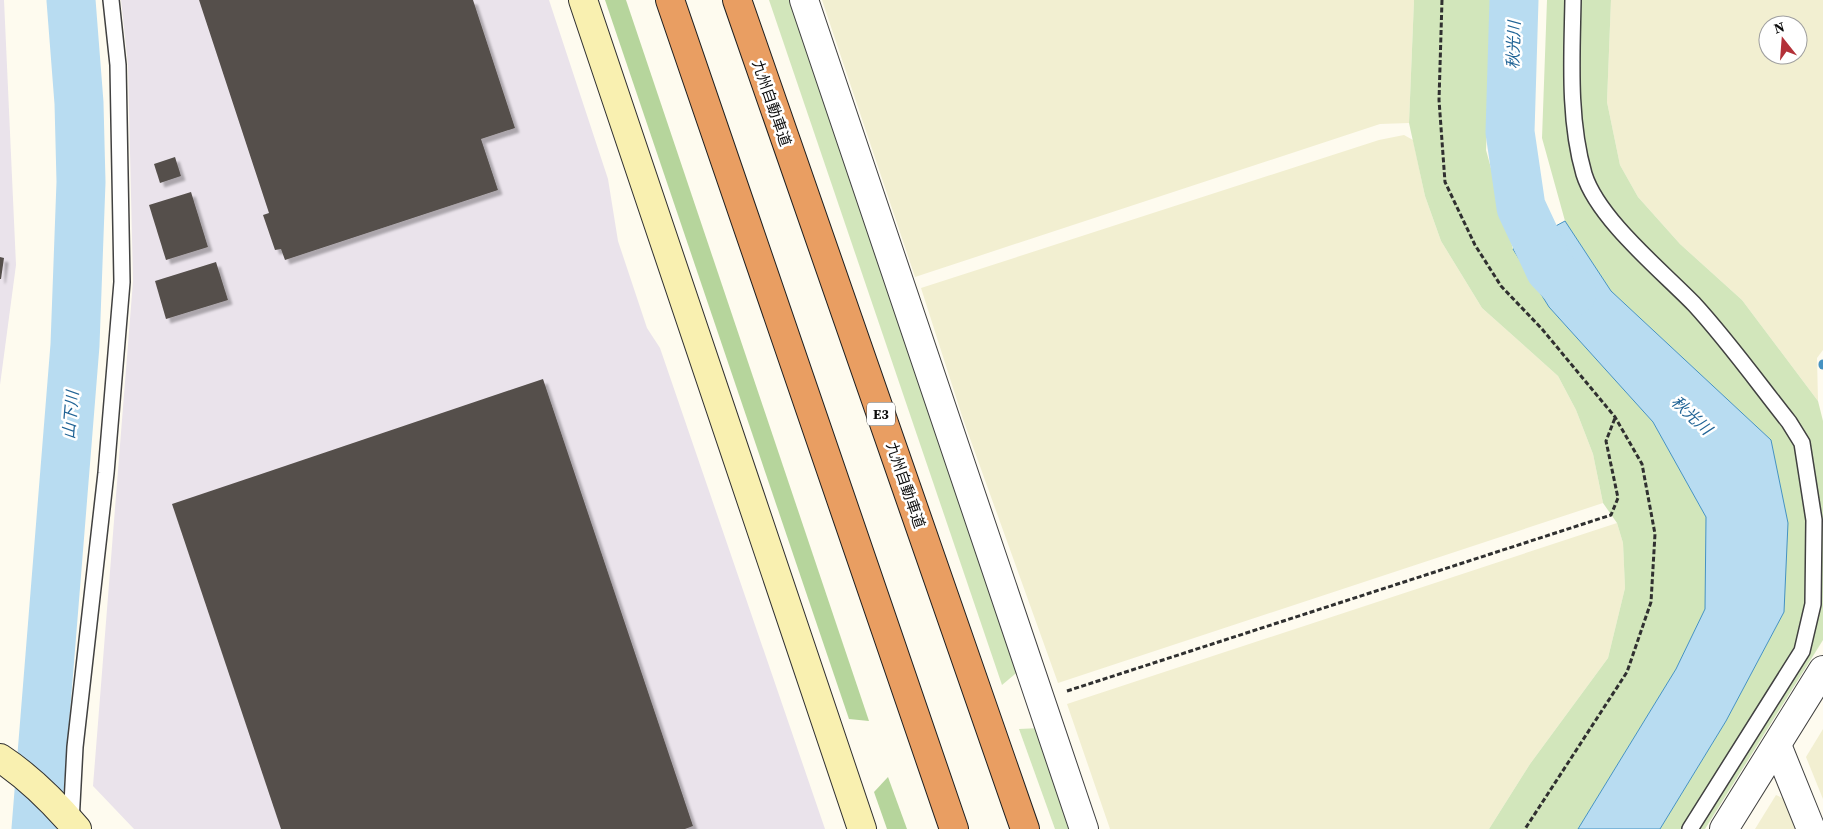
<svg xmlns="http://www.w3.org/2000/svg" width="1823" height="829" font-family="'Source Serif 4','Noto Sans JP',serif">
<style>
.industrial{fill:#eae3eb}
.farmland{fill:#f2efd1;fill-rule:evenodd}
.green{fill:#d2e6bb}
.forest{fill:#b6d59c}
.water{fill:#b8dcf1;stroke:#4592c2}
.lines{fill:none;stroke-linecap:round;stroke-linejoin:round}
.stream{stroke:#4592c2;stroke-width:9}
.river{stroke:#b8dcf1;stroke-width:49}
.building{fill:#554f4b;filter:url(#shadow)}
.lane-casing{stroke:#414141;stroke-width:18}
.street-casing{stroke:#414141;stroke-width:30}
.secondary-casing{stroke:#303030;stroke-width:30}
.highway-casing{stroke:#1f1f1f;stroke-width:30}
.path{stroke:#303030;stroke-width:3;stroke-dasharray:5 2.5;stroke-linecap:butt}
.lane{stroke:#fff;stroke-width:15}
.street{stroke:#fff;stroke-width:28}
.secondary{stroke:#f9f0b0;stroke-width:28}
.highway{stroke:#e99e62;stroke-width:28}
.labels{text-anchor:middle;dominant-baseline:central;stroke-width:5;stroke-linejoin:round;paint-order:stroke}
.shield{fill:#fff;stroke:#565656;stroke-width:1}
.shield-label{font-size:14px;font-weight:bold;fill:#0e0e0e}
.street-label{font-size:15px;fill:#0e0e0e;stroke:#fff}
.water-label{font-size:16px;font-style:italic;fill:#216496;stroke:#fff}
</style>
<defs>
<filter id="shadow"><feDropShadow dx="4.5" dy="4.5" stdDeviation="1" flood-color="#0004"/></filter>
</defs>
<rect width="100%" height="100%" fill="#fefbef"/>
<!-- industrial -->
<g class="industrial">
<polygon points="0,0 4,0 16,265 0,385"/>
<polygon points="121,0 549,0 608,179 618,241 647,328 660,348 825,829 134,829 93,786 133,281 128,66"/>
</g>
<!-- farmland -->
<g class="farmland">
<polygon points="822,0 1414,0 1409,123 1380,124 915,277"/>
<path d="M1611,0H1823V350L1817,358L1818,401L1742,300L1680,244L1638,197L1620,165L1607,102ZM1768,25H1798V55H1768Z"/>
<polygon points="1404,135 1413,140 1425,196 1441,241 1482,308 1558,376 1576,410 1593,454 1603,503 1058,683 963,419 921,288 1379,140"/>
<polygon points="1617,523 1623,543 1625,588 1608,658 1530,764 1489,829 1110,829 1067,704"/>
<polygon points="1823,729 1823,799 1806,757"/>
<polygon points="1776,795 1787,800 1798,829 1755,829"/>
</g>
<!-- green -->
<g class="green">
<polygon points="769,0 790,0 1021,669 1002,685"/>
<polygon points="1414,0 1492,0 1486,150 1513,249 1549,307 1653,422 1706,517 1705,609 1676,669 1578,829 1489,829 1530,764 1608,658 1625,588 1623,543 1617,523 1603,503 1593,454 1576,410 1558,376 1482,308 1441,241 1425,196 1409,123"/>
<polygon points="1547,0 1611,0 1607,102 1620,165 1638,197 1680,244 1742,300 1818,401 1823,421 1823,640 1705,829 1660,829 1726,721 1784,612 1771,440 1611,291 1565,221 1542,138"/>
<polygon points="1040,728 1076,829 1055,829 1019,729"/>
</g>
<!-- forest -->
<g class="forest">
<polygon points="605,0 626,0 869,721 849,719"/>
<polygon points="888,777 907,829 887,829 874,792"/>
</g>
<!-- water -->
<polygon class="water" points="1565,221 1611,291 1771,440 1788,523 1784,612 1726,721 1660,829 1578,829 1676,669 1705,609 1706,517 1653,422 1549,307 1513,249"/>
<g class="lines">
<!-- stream -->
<polyline class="stream" points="1823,364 1823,365"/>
<!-- river -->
<g class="river">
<polyline points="1514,0 1510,132 1521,207 1550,269 1572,292"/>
<polyline points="36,829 75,345 81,182 79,103 71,0"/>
</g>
</g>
<!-- building -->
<g class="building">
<polygon points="199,0 473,0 515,128 481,139 498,190 285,260 281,249 275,250 263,215 269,213"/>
<polygon points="175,157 181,176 160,183 154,164"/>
<polygon points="191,192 208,247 166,260 149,205"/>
<polygon points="0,257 4,258 1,279 0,279"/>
<polygon points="216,262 228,300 166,319 155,281"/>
<polygon points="543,379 693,826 685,829 281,829 172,504"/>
</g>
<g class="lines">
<!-- lane casing -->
<g class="lane-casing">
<g id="lane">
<path d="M1573,0C1572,57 1568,119 1584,174C1598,219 1661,270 1694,304C1728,341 1758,383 1789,422L1802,443L1814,520L1813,604L1802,651L1690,829"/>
<polyline points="71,823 75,747 106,473 122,282 118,65 111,0"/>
</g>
</g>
<!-- street casing -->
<g class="street-casing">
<g id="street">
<polyline points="804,0 1084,829"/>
<polyline points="1777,745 1811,829"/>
<polyline points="1724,829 1823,670"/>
</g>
</g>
<!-- secondary casing -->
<g class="secondary-casing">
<g id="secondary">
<polyline points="583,0 862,829"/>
<path d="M0,758C29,777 54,802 77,829"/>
</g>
</g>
<!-- highway casing -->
<g class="highway-casing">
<g id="highway">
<polyline points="670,0 954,829"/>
<polyline points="737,0 1025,829"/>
</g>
</g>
<!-- path -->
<g class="path">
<polyline points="1442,0 1439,100 1445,182 1475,245 1501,286 1542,329 1615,417 1642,464 1655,534 1651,602 1627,672 1525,829"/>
<polyline points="1067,691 1611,515 1618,498 1606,441 1615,418"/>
</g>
<!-- lane -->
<use href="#lane" class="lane"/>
<!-- street -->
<use href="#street" class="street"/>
<!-- secondary -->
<use href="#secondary" class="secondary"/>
<!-- highway -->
<use href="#highway" class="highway"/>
</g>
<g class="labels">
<!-- shield labels -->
<rect class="shield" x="867" y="402.5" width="28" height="23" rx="4"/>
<g class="shield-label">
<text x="881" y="414">E3</text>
</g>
<!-- street labels -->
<g class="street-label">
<text transform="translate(772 103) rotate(71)">九州自動車道</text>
<text transform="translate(906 485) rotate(71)">九州自動車道</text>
</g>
<!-- water labels -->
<g class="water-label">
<text transform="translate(1513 45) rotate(-88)">秋光川</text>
<text transform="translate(70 415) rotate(-85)">山下川</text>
<text transform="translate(1692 415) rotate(43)">秋光川</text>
</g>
</g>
<!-- north arrow -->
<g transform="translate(1783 40) rotate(343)"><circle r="24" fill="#ffffff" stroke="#9f9f9f"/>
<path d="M0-4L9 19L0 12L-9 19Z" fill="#b33038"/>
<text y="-8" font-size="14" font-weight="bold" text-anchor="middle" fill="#0e0e0e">N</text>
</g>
</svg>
